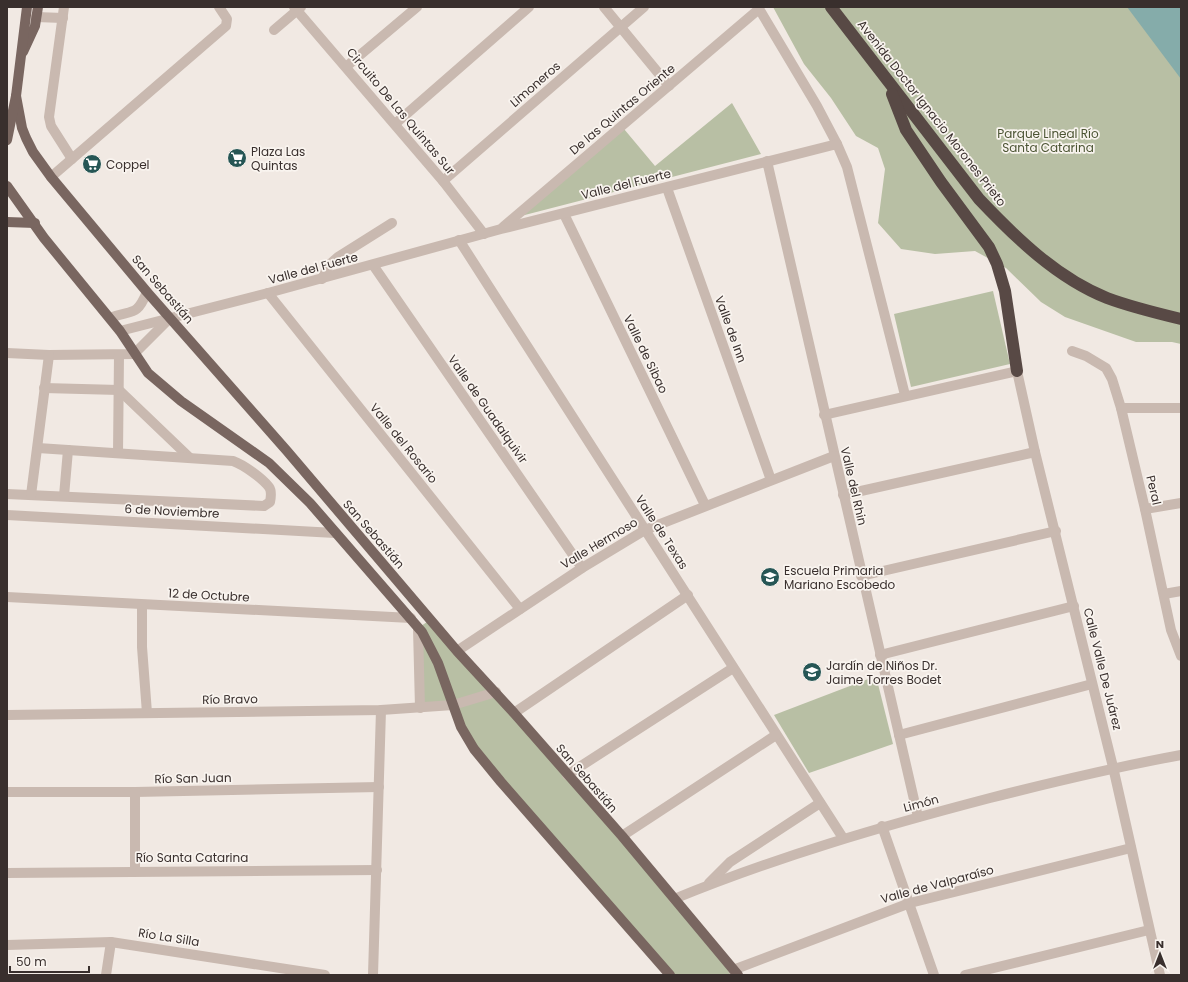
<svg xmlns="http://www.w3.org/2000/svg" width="1188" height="982" font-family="Poppins,sans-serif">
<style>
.green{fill:#b8bfa4}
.water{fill:#85acaa}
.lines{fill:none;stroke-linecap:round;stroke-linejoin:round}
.minor{stroke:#c9b9b0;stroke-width:10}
.major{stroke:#796660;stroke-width:10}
.highway{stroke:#584945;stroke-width:12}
.labels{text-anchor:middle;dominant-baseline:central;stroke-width:3.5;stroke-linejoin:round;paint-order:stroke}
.street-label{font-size:12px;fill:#392f2d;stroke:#f9f4ef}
.park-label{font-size:12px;fill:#4b5433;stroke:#f9f4ef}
.poi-label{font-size:12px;fill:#392f2d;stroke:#f9f4ef;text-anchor:start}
</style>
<rect width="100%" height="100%" fill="#f1e9e3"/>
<!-- green -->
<g class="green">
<polygon points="773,7 1181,7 1181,344 1172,342 1136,342 1065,317 1041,302 1006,268 975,251 935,254 901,249 878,223 885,169 878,148 856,136 831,98 804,64"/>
<polygon points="732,103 761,154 517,217 624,129 655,166"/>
<polygon points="993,291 1010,364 911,387 894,314"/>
<polygon points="430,620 738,975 670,975 485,762 453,705 420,708 418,628"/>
<polygon points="876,676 893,744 809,773 774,715"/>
</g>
<!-- water -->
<polygon class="water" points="1127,7 1181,7 1181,79"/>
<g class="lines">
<!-- minor -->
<g class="minor">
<polyline points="64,7 49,117 51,126 72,159"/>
<polyline points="294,7 443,181 484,234"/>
<polyline points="604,7 669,86"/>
<polyline points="758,7 817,106 837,144"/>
<polyline points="36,17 63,18"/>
<polyline points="274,30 301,7"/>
<polyline points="347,66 417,7"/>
<polyline points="395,124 529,7"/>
<polyline points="767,161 918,817"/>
<polyline points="51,177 226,26 227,19 219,7"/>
<polyline points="443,181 644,7"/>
<polyline points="667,188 771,480"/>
<polyline points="564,214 705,505"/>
<polyline points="503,227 759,9"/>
<polyline points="459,240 843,838"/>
<polyline points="373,265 582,568"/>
<polyline points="322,279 329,265 338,257 392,223"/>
<polyline points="268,293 520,609"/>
<path d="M110,318C132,309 136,318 147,292"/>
<polyline points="120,331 268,293 501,229 837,144 847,167 905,395"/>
<polyline points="1072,351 1086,356 1106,368 1112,379 1121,408 1145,509 1171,630 1181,656"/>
<polyline points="7,353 49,355 134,354 169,319"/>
<polyline points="44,388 119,390 189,457"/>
<polyline points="1121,408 1181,408"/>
<polyline points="824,415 1017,371 1035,452 1113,767 1160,975"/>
<polyline points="118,453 119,355"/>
<path d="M7,494L264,506L270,502C271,497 272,491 269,487C262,478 244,465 233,461L38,448"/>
<polyline points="31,495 49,355"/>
<polyline points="843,495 1035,452"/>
<polyline points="64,496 68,450"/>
<polyline points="1145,509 1181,503"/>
<polyline points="7,515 335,533"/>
<polyline points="861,576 1056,531"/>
<polyline points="1164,594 1181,591"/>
<polyline points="7,597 411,618"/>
<polyline points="142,605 142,647 147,713"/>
<polyline points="418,628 420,708"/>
<polyline points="457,651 582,568 645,530 834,456"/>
<polyline points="880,655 1074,606"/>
<polyline points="514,713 688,595"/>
<polyline points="7,715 381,710 453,705 496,692"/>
<polyline points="899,735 1092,684"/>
<polyline points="567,775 733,668"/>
<polyline points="7,792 135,792 379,787"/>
<polyline points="135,792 135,871"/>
<polyline points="882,826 934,975"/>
<polyline points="622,836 776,735"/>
<polyline points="7,873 377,870"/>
<polyline points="709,883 730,862 820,803"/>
<path d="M674,899C776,857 883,826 990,798C1053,782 1116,767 1181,755"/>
<polyline points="7,945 111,942 325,975"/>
<polyline points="733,970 910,903 1131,848"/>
<polyline points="106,975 111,942"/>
<polyline points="373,975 381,710"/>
<polyline points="965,975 1149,930"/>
</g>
<!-- major -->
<g class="major">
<polyline points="23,52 35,26 38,7"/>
<polyline points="16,96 22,128 26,138 33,152 51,177 147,292 287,451 457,651 514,713 622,836 738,975"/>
<polyline points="7,140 16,96 27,7"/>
<polyline points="7,186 44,238 120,331 148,373 181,401 269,463 310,503 422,632 438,663 461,727 474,749 501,782 670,975"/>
<polyline points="7,222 35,223"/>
</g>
<!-- highway -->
<g class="highway">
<path d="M831,7L979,199C1016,238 1057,278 1107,298C1131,307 1156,313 1181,319"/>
<polyline points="892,94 906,130 941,182 989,247 997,264 1005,291 1017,371"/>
</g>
</g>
<!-- icons -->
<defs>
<g id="supermarket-disc" transform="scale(1)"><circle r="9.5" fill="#265655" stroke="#f9f4ef"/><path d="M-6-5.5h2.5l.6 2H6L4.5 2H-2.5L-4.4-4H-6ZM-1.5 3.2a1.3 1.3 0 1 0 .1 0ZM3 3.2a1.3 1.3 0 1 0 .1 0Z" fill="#fff"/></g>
<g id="school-disc" transform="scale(1)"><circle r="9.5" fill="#265655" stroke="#f9f4ef"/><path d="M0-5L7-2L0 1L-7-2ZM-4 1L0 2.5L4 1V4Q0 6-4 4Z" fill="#fff"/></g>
</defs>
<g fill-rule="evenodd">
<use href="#supermarket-disc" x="237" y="158"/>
<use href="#supermarket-disc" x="92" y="164"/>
<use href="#school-disc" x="770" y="577"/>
<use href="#school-disc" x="812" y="672"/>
</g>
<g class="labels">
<!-- street labels -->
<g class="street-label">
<text transform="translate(535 84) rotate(-41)">Limoneros</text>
<text transform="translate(622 109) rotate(-40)">De las Quintas Oriente</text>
<text transform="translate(401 111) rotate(50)">Circuito De Las Quintas Sur</text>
<text transform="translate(932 113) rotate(52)">Avenida Doctor Ignacio Morones Prieto</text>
<text transform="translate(626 184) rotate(-14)">Valle del Fuerte</text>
<text transform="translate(313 268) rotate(-15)">Valle del Fuerte</text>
<text transform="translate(163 289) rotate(49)">San Sebastián</text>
<text transform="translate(731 329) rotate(70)">Valle de Inn</text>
<text transform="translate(646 354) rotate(64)">Valle de Sibao</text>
<text transform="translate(488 409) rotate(55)">Valle de Guadalquivir</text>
<text transform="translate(404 443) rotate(51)">Valle del Rosario</text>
<text transform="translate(854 486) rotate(77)">Valle del Rhin</text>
<text transform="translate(1154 490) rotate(77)">Peral</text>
<text transform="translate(172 511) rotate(3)">6 de Noviembre</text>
<text transform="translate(662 532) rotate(57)">Valle de Texas</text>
<text transform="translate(374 534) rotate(49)">San Sebastián</text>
<text transform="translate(599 543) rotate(-31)">Valle Hermoso</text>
<text transform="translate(209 595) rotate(3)">12 de Octubre</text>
<text transform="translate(1103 669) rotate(76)">Calle Valle De Juárez</text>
<text transform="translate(230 699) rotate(-1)">Río Bravo</text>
<text transform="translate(193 778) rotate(-1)">Río San Juan</text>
<text transform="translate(587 778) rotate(49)">San Sebastián</text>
<text transform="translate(921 803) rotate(-15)">Limón</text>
<text x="192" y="857">Río Santa Catarina</text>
<text transform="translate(937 884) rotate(-15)">Valle de Valparaíso</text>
<text transform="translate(169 937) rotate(9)">Río La Silla</text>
</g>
<!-- park labels -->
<g class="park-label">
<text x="1048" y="133">Parque Lineal Río<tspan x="1048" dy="14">Santa Catarina</tspan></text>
</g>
<!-- poi labels -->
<g class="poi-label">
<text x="251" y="151">Plaza Las<tspan x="251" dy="14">Quintas</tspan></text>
<text x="106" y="164">Coppel</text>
<text x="784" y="570">Escuela Primaria<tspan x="784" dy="14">Mariano Escobedo</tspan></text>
<text x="826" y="665">Jardín de Niños Dr.<tspan x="826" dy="14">Jaime Torres Bodet</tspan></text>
</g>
</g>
<!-- border -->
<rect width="1188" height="982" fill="none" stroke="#392f2d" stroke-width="16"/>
<!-- north arrow -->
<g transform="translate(1160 954)" stroke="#f9f4ef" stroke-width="3" paint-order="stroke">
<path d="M0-3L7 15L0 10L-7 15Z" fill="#392f2d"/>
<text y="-6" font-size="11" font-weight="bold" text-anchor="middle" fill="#392f2d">N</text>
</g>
<!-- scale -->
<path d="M10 966v6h79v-6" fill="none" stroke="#392f2d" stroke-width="2"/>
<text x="16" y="966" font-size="12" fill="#392f2d" stroke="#f9f4ef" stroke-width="3" paint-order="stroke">50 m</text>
</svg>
